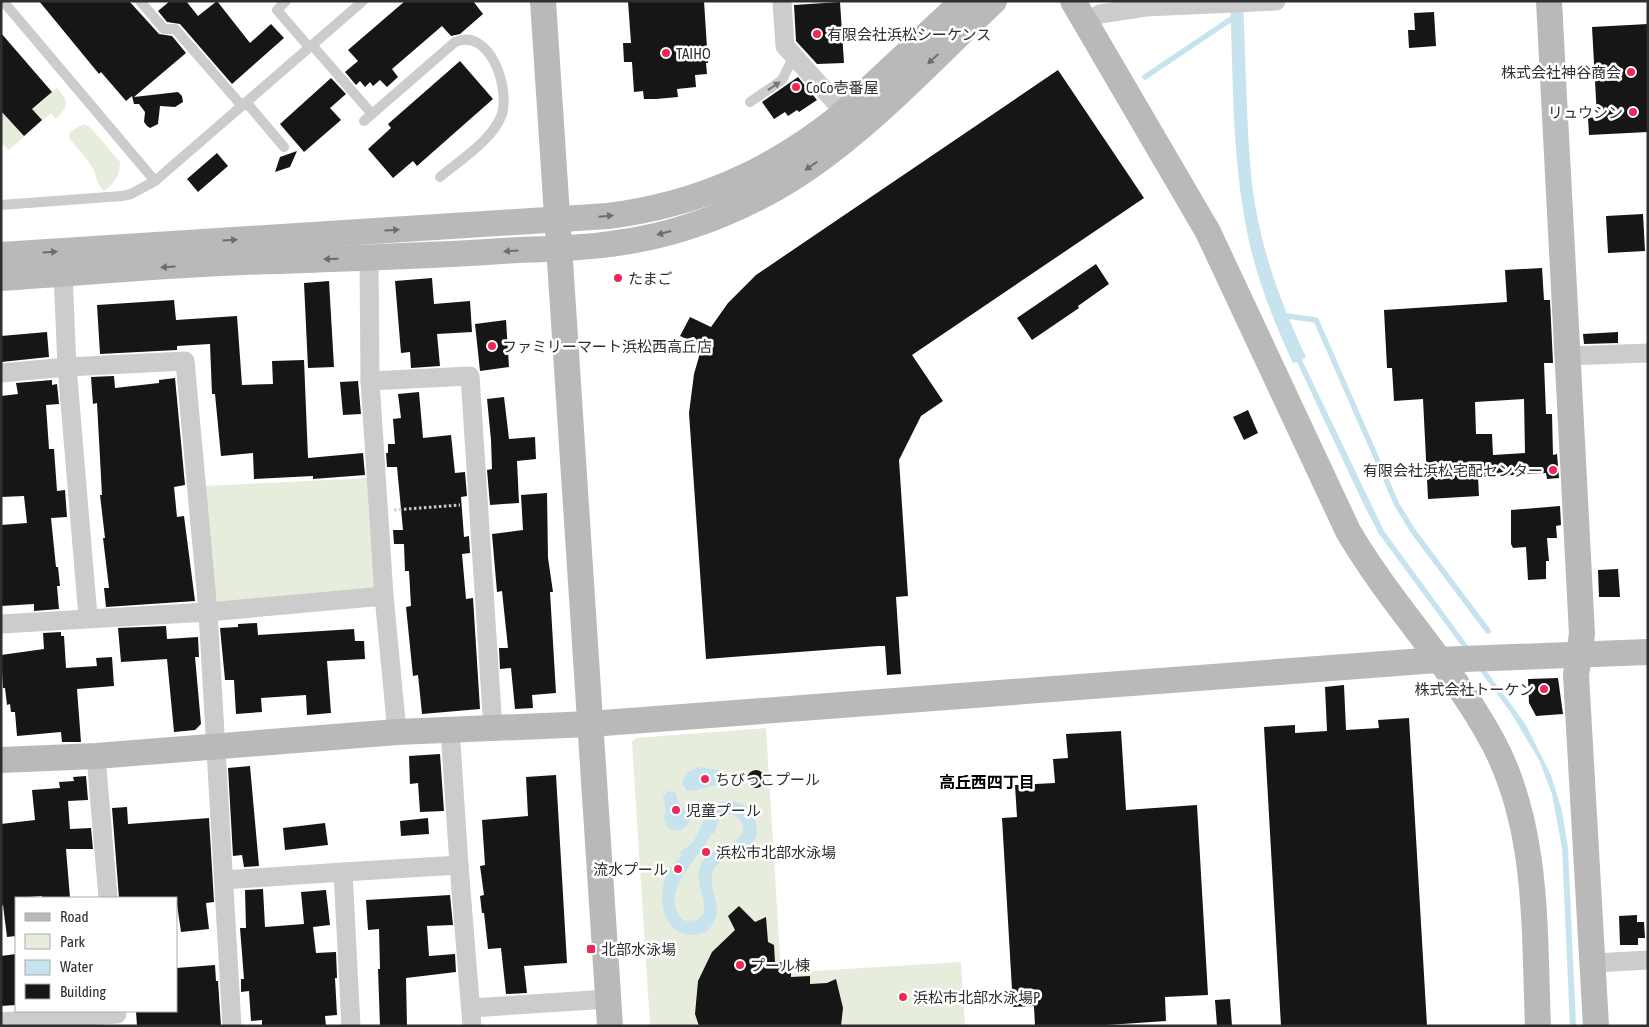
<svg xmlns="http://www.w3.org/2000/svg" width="1649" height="1027" font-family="'Asap Condensed','Noto Sans JP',sans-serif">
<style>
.green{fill:#e7eddc}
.water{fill:#c7e4ee;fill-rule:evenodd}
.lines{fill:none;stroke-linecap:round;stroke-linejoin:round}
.stream{stroke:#c7e4ee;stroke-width:5.5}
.building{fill:#161616;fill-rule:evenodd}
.path{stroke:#ccc;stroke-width:3;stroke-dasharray:2.5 2.5;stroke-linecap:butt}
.lane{stroke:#ccc;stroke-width:10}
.street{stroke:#ccc;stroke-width:19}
.secondary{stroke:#b9b9b9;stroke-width:26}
.oneway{fill:#6d6d6d}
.oneway2{fill:#767676}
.poi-dot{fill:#ef2754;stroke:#fff;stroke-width:2}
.labels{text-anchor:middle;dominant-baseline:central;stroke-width:5;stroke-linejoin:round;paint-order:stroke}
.poi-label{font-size:15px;fill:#2f2f2f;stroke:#fff;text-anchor:start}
.neighbourhood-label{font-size:16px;font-weight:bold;fill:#000;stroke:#fff}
</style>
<rect width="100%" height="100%" fill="#fff"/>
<!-- green -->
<g class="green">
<path d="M57,88C69,101 69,106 56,119L51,113L9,150L1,142V111L14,125Z"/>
<path d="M83,124L90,127L120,162C120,176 115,183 104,191C94,181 98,176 92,167C85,156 76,147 69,138L70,132Z"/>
<polygon points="371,478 380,592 215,603 203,486"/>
<polygon points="766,728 781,973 961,962 965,1026 650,1026 632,742 636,738"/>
</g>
<!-- water -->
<g class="water">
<path d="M1230,1H1243C1246,62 1246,123 1252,184C1259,244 1280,302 1306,357L1302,360L1384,531L1526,725L1551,775L1562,811L1568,848L1576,1026H1570L1562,848L1552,794L1539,760L1511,713L1379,534L1363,503L1297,362L1293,363C1271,316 1252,267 1244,215C1232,145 1233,72 1230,1Z"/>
<path d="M698,767L721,770L727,775V780C723,784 692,792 687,791L682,783L685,774Z"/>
<path d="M668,791L675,792C677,796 677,801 680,804C687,814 698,819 680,831L669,829L663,819L666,810L663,796Z"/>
<path d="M728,800C740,802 752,807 755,819C765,853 731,851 715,867C702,889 732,907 706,932C672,945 656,912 664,883C667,872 673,864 681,856L680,852C684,848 689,847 692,843C706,824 701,807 728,800ZM729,814C739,816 744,822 743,832C733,851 705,845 699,870C696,884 706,898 704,913L698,920L685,921C654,895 701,857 711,834L715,833L719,818Z"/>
</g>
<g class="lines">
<!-- stream -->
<g class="stream">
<polyline points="1145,77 1237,15"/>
<polyline points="1280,315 1316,320 1397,505 1413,531 1488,631"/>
</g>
</g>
<!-- building -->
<g class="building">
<polygon points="39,1 129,1 159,34 172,36 186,53 134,97 178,92 182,96 183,102 175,107 160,106 158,124 150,128 147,126 144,122 145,112 139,104 134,104 132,96 126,101 101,72 99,74"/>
<polygon points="170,1 186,1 198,16 217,1 250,43 271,24 284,38 232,84 180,24 167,22 158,11"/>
<polygon points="405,1 473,1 483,14 460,34 451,36 442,26 392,69 398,77 387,87 380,80 373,86 370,82 365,87 360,81 356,85 345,72 358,61 348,50"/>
<polygon points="628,1 704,1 708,63 706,63 707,74 695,75 696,87 677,89 678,97 656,99 644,99 643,91 634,92 632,62 624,62 623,43 631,43"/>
<polygon points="840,2 844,63 817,64 796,41 794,5"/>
<polygon points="1434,12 1436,46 1409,48 1408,30 1415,30 1414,13"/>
<polygon points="1648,24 1648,132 1589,135 1588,118 1597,117 1592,27"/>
<polygon points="1,33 52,92 32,109 42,120 24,136 1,111"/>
<polygon points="460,61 493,99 417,166 413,161 393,178 368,149 391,128 388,124"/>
<polygon points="1058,70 1144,198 912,355 943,401 921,416 899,460 908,596 896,597 901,674 887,675 885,646 878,646 706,659 689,413 694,374 702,346 680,336 690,317 711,327 728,303 756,275"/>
<polygon points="798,77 817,100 799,112 797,110 788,116 785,112 774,119 762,102"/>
<polygon points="331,78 346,94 330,108 341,120 304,152 280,124"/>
<polygon points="297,151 290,167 275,172 280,157"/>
<polygon points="217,153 228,166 198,192 187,179"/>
<polygon points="1643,214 1645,251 1608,253 1606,216"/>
<polygon points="1096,264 1109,284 1078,306 1079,308 1032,340 1017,318"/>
<path d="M1542,268L1544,300H1550L1553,363H1544L1546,414H1552L1553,455L1557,454L1559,478L1547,479L1546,473L1478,477L1479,496L1428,499L1423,399L1394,401L1392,368H1387L1384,310L1507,302L1505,270ZM1524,399L1525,453L1493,455L1492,434H1476L1475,402Z"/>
<polygon points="432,278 434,304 470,301 472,332 437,334 440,366 411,368 410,352 401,353 395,281"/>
<polygon points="329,281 334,367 308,368 304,283"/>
<polygon points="174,300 176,320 237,316 242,385 273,384 272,361 304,360 308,458 363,453 365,475 313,479 313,476 254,479 253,453 221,456 215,394 212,394 210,344 177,346 177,350 100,354 97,305"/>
<polygon points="506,320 509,367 480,371 475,324"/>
<polygon points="47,332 49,357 1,362 1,336"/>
<polygon points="1618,332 1618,343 1584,344 1583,334"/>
<polygon points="114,376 115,388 159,383 159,380 175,378 185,485 174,487 177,517 184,516 195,601 106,607 104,588 109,588 103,538 105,538 100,495 102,495 97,403 93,404 91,377"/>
<polygon points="52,380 52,385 57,384 59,404 46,405 49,449 54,449 57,491 65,490 67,517 51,518 56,567 58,567 60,586 57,586 59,609 34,611 34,604 1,606 1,525 27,523 24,496 1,497 1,396 18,394 16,383"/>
<polygon points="358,381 361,414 343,415 340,382"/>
<polygon points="419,392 423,438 451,435 455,473 465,472 467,496 461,497 464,537 469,536 470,553 462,554 466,599 473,598 480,709 422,714 418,675 413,676 406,607 411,606 409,571 405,571 404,544 394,544 393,530 403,530 397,467 387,467 386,453 388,453 388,444 395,444 393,419 401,418 398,394"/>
<polygon points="504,397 509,439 535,437 536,459 517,461 519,503 490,505 487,470 492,469 491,440 487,399"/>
<polygon points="1248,410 1258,433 1244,440 1233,417"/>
<polygon points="547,493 548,558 553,592 550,592 556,693 532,695 533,708 515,709 511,668 500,669 499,648 508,648 502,591 497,592 492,534 523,530 521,495"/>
<polygon points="1560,506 1561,525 1556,526 1557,538 1547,538 1549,561 1546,561 1546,579 1528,580 1526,547 1513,548 1511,544 1511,510"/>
<polygon points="1618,569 1620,597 1599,597 1598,570"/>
<polygon points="257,623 258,635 354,629 355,641 364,641 365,659 327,661 331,713 307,715 306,695 261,698 262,712 236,714 234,680 225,680 220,628 238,627 238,624"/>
<polygon points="166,626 167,639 198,637 199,657 195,657 201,724 195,730 174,732 167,659 121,662 118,628"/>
<polygon points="61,632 61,636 64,636 66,668 97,666 96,658 112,657 114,686 77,689 81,742 62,742 61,732 17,736 15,712 11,712 10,704 7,705 5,688 3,688 1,655 44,649 43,633"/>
<polygon points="1558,678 1563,714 1536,716 1529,703 1528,679"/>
<polygon points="1344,685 1346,730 1379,728 1378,720 1409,718 1427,1026 1281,1026 1264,727 1295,725 1295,733 1327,731 1325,687"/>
<polygon points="1121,731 1126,810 1197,805 1208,995 1165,997 1166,1021 1093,1026 1035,1026 1034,1006 1013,1007 1002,818 1017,817 1015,785 1055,783 1053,759 1068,758 1066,734"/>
<polygon points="440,754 444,811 420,812 418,783 410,784 409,756"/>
<polygon points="250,766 259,866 244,867 242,855 233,856 228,768"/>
<circle cx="756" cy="779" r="9"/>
<polygon points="556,775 567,963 524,966 527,993 506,994 501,948 488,949 484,913 482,913 480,896 484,895 480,866 485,865 482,820 528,816 526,777"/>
<polygon points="86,776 88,800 68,801 70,829 91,828 93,849 66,849 70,898 42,898 42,896 16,898 16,936 7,937 3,905 1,906 1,824 35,820 32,790 60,788 59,782 74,781 73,777"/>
<polygon points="127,807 128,824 209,818 214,902 206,903 209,929 181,932 176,898 119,898 112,808"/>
<polygon points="428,818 429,834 401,836 400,821"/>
<polygon points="325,823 328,845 285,850 283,828"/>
<polygon points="263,889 265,927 304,924 301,892 326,890 330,925 313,927 316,953 336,952 337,978 335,978 337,1015 325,1016 326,1026 262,1026 262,1020 251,1021 249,991 241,992 241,979 244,979 240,928 246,928 245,890"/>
<polygon points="450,895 453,925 427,926 429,956 455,954 456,972 406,978 407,1026 380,1026 378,969 380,969 379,929 368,930 366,900"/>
<polygon points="739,906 755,922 766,917 768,942 774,945 775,962 791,962 791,977 810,976 810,984 827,983 836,979 843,1008 841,1026 699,1026 695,1014 698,981 712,952 735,930 728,916"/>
<polygon points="1637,915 1637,922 1644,922 1645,938 1638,938 1638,945 1620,945 1619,916"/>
<polygon points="16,954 16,1005 1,1006 1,956"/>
<polygon points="215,965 216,981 218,981 221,1026 137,1026 136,1011 176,1011 176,968"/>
<polygon points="1230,999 1232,1026 1217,1026 1215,1000"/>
</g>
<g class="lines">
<!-- path -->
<polyline class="path" points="394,510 460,505"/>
<!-- lane -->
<g class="lane">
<polyline points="3,1 155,181 363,1"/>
<polyline points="140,1 164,29 175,29 242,106"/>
<polyline points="286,1 277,10 309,47"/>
<path d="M312,45L372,114L455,42C490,27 510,88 502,114C493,140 460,160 440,177"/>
<polyline points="246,102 284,147"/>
<polyline points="750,102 782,80 790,64"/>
<polyline points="364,121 372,114"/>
<polyline points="1,205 122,196 131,194 155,181"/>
</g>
<!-- street -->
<g class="street">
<polyline points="782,1 785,46 844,112"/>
<polyline points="1086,22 1100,14 1146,7 1276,1"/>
<polyline points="369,259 370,381 384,596 397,732"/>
<polyline points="63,274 67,367 88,617"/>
<polyline points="1567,356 1648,353"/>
<polyline points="1,373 67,367 185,361 208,612 232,1026"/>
<polyline points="370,381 470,376 493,729"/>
<polyline points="1,624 208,612 384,596"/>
<polyline points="96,756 108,898"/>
<polyline points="459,865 472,1026"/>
<polyline points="224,880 343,872"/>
<polyline points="1594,963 1648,960"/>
<polyline points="471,1008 608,999"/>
<polyline points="1,1022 117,1014"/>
<polyline points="351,1026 343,872 459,865 450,729"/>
</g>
<!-- secondary -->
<g class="secondary">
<polyline points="543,1 610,1026"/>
<path d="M1073,1L1208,232L1348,531C1391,605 1454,668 1494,744C1539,830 1534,931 1538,1026"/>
<polyline points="1549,1 1582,634 1576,675 1596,1026"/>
<path d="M1,255L608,216C695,205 769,173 838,118L963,1"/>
<path d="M1,278C93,272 184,263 276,261C352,258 427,256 502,251C538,249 575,249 610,244C669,237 727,216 778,187C858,141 927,64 994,1"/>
<polyline points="1,760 96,756 397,732 590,724 1437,660 1648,652"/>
</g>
</g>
<!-- one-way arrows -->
<defs><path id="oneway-solid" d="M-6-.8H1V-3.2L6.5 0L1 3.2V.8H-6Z" transform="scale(1.25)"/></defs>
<g class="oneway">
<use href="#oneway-solid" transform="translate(933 59) rotate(137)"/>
<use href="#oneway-solid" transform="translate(811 166) rotate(145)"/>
<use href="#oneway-solid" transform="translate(606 216) rotate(-5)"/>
<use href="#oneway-solid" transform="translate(392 230) rotate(-4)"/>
<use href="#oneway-solid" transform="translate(664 233) rotate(165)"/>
<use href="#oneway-solid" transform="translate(230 240) rotate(-4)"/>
<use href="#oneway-solid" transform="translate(511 251) rotate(176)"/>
<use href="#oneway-solid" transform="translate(50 252) rotate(-4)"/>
<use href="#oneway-solid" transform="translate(331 259) rotate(179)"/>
<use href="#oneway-solid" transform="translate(168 267) rotate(176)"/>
</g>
<use class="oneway2" href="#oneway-solid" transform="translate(774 86) rotate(-34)"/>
<!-- markers -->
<g class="poi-dot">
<circle cx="817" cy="34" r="5"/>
<circle cx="666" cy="53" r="5"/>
<circle cx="1631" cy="72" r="5"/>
<circle cx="796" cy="87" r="5"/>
<circle cx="1633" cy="112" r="5"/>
<circle cx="618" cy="278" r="5"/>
<circle cx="492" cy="346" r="5"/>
<circle cx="1553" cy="470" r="5"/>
<circle cx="1544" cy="689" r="5"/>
<circle cx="705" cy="779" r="5"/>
<circle cx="676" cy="810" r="5"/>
<circle cx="706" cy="852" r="5"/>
<circle cx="678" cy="869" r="5"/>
<rect x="586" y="944" width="10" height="10" rx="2.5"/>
<circle cx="740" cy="965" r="5"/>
<circle cx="903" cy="997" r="5"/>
</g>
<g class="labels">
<!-- poi labels -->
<g class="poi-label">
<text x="827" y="34">有限会社浜松シーケンス</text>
<text x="676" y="53">TAIHO</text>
<text x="1621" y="72" text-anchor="end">株式会社神谷商会</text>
<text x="806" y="87">CoCo壱番屋</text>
<text x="1623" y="112" text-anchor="end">リュウシン</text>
<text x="628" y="278">たまご</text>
<text x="502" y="346">ファミリーマート浜松西高丘店</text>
<text x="1543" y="470" text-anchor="end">有限会社浜松宅配センター</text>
<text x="1534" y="689" text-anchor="end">株式会社トーケン</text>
<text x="715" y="779">ちびっこプール</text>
<text x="686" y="810">児童プール</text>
<text x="716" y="852">浜松市北部水泳場</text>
<text x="668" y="869" text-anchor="end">流水プール</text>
<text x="601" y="949">北部水泳場</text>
<text x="750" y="965">プール棟</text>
<text x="913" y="997">浜松市北部水泳場P</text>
</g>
<!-- neighbourhood labels -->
<g class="neighbourhood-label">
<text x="987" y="782">高丘西四丁目</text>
</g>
</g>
<!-- border -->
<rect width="1649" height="1027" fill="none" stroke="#2f2f2f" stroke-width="5"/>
<!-- legend -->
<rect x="15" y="897" width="162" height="115" fill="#ffffff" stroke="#acacac"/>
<rect x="25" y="913" width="25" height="8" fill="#b9b9b9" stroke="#acacac"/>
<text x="60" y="922" font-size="15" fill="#2f2f2f">Road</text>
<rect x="25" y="934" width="25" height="15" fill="#e7eddc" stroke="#acacac"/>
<text x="60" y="947" font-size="15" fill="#2f2f2f">Park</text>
<rect x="25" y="960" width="25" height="15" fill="#c7e4ee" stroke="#acacac"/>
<text x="60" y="972" font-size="15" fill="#2f2f2f">Water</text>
<rect x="25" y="984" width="25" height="15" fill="#161616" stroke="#acacac"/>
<text x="60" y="997" font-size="15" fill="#2f2f2f">Building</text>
</svg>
